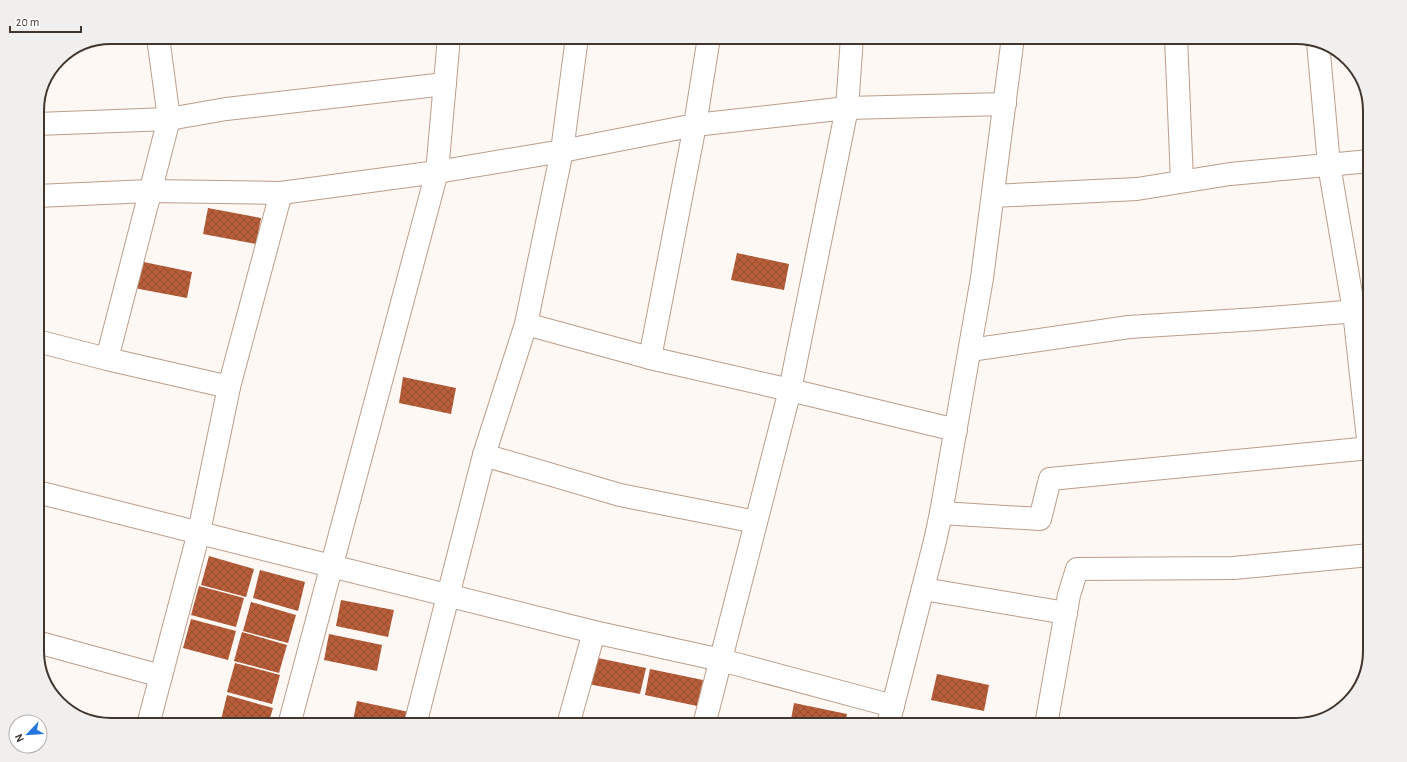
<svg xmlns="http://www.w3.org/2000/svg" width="1407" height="762" font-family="'Alegreya Sans',sans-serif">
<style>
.building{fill:url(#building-cross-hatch)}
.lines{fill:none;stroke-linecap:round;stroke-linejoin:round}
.minor-casing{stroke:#ba9e8b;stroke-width:24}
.tertiary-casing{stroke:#ba9e8b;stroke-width:24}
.minor{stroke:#fff;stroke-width:22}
.tertiary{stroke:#fff;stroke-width:22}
.rim{fill:none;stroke:#41352d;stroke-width:2}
</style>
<defs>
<pattern id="building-cross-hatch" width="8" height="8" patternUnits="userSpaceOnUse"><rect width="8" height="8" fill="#b75d39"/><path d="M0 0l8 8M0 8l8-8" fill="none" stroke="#964e30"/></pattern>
</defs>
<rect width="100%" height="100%" fill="#fef8f4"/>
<!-- building -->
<g class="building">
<polygon points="208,208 261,218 256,244 203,234"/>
<polygon points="737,253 789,264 784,290 731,280"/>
<polygon points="139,261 192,272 187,298 134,288"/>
<polygon points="403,377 456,388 451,414 399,403"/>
<polygon points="209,556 254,569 246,597 201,585"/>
<polygon points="260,570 305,582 298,611 253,598"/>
<polygon points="199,586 244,598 236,627 191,615"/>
<polygon points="341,600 394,610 388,637 336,626"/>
<polygon points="251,602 296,615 288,643 243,631"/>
<polygon points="191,619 236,631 228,660 183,648"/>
<polygon points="242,632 287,645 279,673 234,661"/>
<polygon points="329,634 382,645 377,671 324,660"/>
<polygon points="593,657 646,668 640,694 588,684"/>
<polygon points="235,663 280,675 272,704 227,692"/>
<polygon points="650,669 703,680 697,706 645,695"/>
<polygon points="937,674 989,685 984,711 931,700"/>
<polygon points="227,695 273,708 268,725 220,724"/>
<polygon points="357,701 409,712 407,725 352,725"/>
<polygon points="794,703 847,714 845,725 790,725"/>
<polygon points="986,719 1013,724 1013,725 985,725"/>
</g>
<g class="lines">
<!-- minor casing -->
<g class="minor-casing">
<g id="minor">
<polyline points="852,37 847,108 790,390 956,430"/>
<polyline points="1176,37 1182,181"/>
<polyline points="1318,42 1329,165 1354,311 1369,448"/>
<polyline points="37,124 169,119 226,109 445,84"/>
<polyline points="37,196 149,191 281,193 437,172 562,151 695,125 847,108 1005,104"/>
<polyline points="993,196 1137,189 1230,174 1370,161"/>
<polyline points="526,324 650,358"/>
<polyline points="37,341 107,359 229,387 199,532 148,725"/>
<polyline points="970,350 1129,327 1258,319 1370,310"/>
<polyline points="107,359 169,119 158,37"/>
<polyline points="229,387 281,193"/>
<polyline points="484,455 526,324 562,151 577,37"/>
<polyline points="37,492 594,632 721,660 893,706"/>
<polyline points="941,513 1040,519 1050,479 1370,448"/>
<polyline points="923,589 1066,613"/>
<polyline points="37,642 161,676"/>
<polyline points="289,725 437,172 449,37"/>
<polyline points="415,725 484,455 620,495 756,522"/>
<polyline points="568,725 594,632"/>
<polyline points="704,725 790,390 650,358 695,125 709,37"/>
<polyline points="1046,725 1069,595 1077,569 1234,568 1370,555"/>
</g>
</g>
<!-- tertiary casing -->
<g class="tertiary-casing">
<polyline id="tertiary" points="888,725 935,541 941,513 982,278 1013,37"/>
</g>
<!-- minor -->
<use href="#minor" class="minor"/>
<!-- tertiary -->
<use href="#tertiary" class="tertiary"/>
</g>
<!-- crop -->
<path d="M0 0H1407V762H0ZM111 44H1296A67 67 0 0 1 1363 111V651A67 67 0 0 1 1296 718H111A67 67 0 0 1 44 651V111A67 67 0 0 1 111 44Z" fill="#f0efee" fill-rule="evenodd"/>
<path class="rim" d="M111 44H1296A67 67 0 0 1 1363 111V651A67 67 0 0 1 1296 718H111A67 67 0 0 1 44 651V111A67 67 0 0 1 111 44Z"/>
<!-- north arrow -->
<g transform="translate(28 734) rotate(245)"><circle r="19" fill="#ffffff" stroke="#b3aeab"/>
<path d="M0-3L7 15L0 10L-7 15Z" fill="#2477e1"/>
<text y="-6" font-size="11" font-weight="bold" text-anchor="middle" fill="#41352d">N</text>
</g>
<!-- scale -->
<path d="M10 26v6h71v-6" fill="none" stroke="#41352d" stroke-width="2"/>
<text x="16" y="26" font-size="12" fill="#41352d" stroke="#ffffff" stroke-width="3" paint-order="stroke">20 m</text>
</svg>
